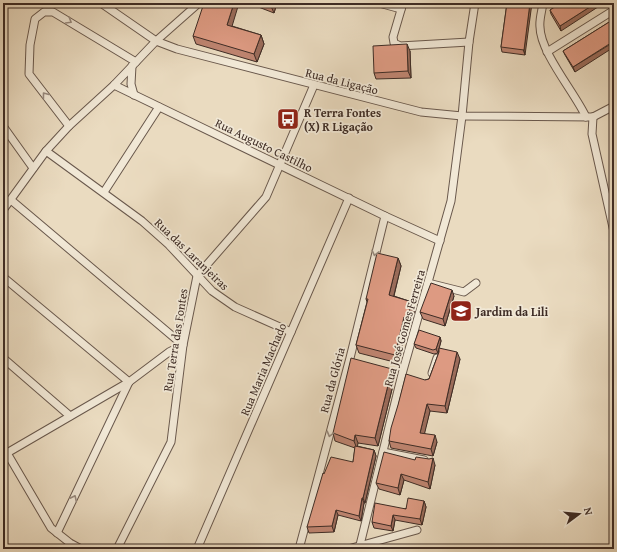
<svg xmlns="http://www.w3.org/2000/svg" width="617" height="552" font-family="'Gentium Book Plus',serif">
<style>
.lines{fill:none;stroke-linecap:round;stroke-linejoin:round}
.street-casing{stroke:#69584c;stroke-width:9}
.street{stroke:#f1e8d6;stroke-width:7}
.wall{fill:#be8470;stroke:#3e2c25}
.shaded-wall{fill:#9b6c5b;stroke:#3e2c25}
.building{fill:#dd9a82;stroke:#3e2c25}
.oneway{stroke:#988a7e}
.labels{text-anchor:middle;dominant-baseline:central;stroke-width:3.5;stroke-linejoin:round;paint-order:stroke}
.street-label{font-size:12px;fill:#3e2c25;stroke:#f1e8d6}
.poi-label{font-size:12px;font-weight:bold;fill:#3e2c25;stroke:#f1e8d6;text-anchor:start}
</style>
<rect width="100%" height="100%" fill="#eadbc0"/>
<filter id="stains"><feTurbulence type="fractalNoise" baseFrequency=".005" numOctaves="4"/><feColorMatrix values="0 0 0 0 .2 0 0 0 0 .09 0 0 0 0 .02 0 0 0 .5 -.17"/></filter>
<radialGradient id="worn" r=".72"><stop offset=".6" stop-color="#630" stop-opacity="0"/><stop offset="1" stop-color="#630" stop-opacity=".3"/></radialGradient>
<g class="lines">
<!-- street casing -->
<g class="street-casing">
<g id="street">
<polyline points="101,3 156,41 177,49 421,112 462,116 593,117"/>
<polyline points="379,3 401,9"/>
<polyline points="403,3 393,37 394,43 400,46 469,42"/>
<path d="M543,3C542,11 539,20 540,27C540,52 575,93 586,117"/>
<polyline points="547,52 614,10"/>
<polyline points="132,66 131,84 134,95"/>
<polyline points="114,85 385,216 440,241"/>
<polyline points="593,117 592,134 614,232"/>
<polyline points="593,117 614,106"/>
<polyline points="3,126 33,168"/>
<polyline points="69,126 29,74 30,45 35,19 44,12 53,12 136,62"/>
<polyline points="46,151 142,221 169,245 212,291 235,307 291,332"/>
<polyline points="104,192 159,107"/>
<polyline points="3,210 46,151 69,126 114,85 156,41 199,3"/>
<polyline points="3,277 129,382"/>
<polyline points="428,283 464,292 476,283"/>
<polyline points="3,358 70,416"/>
<polyline points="432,373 437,358"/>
<polyline points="3,449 7,453 51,528 70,543 81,549"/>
<polyline points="383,452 424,460"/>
<polyline points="7,453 129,382 169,352 183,345 11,200"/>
<polyline points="57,533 129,382"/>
<polyline points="117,549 171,442 183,345 197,276 266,197 314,85"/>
<polyline points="197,549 349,198"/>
<polyline points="299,549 350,358 385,216"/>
<polyline points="348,549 417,530"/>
<polyline points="359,549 402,374 451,201 462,116 469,42 475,3"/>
</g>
</g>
<!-- street -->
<use href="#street" class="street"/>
</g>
<!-- wall -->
<g class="wall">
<polygon points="248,3 277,3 274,13"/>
<polygon points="507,3 525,55 502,52 501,47"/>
<polygon points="561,3 561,31 551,14 550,10"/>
<polygon points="614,19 575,72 565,55 563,51"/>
<polygon points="232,26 261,35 264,44 257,62 196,44 193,36"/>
<polygon points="410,51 411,78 376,79 374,73"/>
<polygon points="398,258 401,266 394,296 412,302 415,309 410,326 407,325 398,363 359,353 356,345 367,302 366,299"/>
<polygon points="454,296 445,326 423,319 420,312"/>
<polygon points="440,337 441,341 439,348 460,359 447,413 430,411 424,433 437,442 433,456 391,448 389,441 425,380 429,379 439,352 439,349 438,353 434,354 416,348 414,344"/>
<polygon points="395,377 378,446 358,443 357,446 374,450 376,456 365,503 364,503 361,521 338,515 334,532 309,533 307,527 353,462 355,448 335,441 333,433"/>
<polygon points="415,460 435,465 430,489 404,480 400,495 379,489 376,483"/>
<polygon points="424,501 426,507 422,525 395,520 393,531 374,528 372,522"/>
</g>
<!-- shaded-wall -->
<g class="shaded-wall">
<polygon points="234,3 239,3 230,33 227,25"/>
<polygon points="271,3 277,3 274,13 270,4"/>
<polygon points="530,3 532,3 525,55 524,50"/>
<polygon points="596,3 604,3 561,31 560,26"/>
<polygon points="261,35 264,44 257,62 254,54"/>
<polygon points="614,42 614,47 575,72 573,67"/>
<polygon points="407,44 410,51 411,78 408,71"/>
<polygon points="398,258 401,266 392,303 389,295"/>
<polygon points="452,290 454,296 445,326 443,319"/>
<polygon points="412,302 415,309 410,326 407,318"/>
<polygon points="404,317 407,325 398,363 395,355"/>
<polygon points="440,337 441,341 438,353 436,349"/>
<polygon points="457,352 460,359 447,413 445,406"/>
<polygon points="392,369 395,377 378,446 375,438"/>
<polygon points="427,404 430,411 423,440 420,433"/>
<polygon points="355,435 358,443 357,449 354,441"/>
<polygon points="435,435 437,442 433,456 431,449"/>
<polygon points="374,450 376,456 365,503 363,498"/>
<polygon points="433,458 435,465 430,489 428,482"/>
<polygon points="401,474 404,480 400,495 398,488"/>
<polygon points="362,498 364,503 361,521 359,516"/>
<polygon points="424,501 426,507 422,525 420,519"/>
<polygon points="336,510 338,515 334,532 332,526"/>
<polygon points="393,515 395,520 393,531 391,526"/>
</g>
<!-- building -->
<g class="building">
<polygon points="204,3 234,3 227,25 261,35 254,54 193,36"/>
<polygon points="507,3 530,3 524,50 501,47"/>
<polygon points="561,3 596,3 560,26 550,10"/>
<polygon points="614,19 614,41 573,67 563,51"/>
<polygon points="407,44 408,71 374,73 373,46"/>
<polygon points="377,253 398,258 389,295 412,302 407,318 404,317 395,355 356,345 368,299 366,299"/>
<polygon points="431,283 452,290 443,319 420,312"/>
<polygon points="419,330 440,337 436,349 433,350 414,344"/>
<polygon points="439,348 457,352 445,406 427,404 420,433 435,435 431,449 389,441 391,428 398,405 406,374 425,380 429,379 439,352"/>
<polygon points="351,358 392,369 375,438 355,435 354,441 333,433"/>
<polygon points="355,446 374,450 363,498 362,498 359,516 336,510 332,526 307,527 323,473 324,474 331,457 353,462"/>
<polygon points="384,452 415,460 416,457 429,459 433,458 428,482 401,474 398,488 376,483"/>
<polygon points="408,498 424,501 420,519 393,515 391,526 372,522 375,503 406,509"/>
</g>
<!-- one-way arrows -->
<defs><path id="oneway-chevron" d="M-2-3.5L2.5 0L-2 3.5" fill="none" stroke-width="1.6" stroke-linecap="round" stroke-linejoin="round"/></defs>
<g class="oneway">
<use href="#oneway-chevron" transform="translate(69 21) rotate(31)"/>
<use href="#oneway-chevron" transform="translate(45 95) rotate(-127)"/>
<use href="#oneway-chevron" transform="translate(375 253) rotate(104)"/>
<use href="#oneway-chevron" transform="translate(330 434) rotate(105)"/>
<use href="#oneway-chevron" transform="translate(74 498) rotate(-64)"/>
</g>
<!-- icons -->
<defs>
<g id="bus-square" transform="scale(1.15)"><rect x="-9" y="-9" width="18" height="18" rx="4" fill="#8f2418" stroke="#f1e8d6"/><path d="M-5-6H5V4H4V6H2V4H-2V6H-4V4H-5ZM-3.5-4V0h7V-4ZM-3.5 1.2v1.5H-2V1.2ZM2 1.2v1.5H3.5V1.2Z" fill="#fff"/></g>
<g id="school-square" transform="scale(1.15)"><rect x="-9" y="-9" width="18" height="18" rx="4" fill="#8f2418" stroke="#f1e8d6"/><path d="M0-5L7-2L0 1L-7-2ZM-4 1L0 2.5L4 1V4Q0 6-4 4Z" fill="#fff"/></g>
</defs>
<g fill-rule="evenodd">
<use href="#bus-square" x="288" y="119"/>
<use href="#school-square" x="461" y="311"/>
</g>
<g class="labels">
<!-- street labels -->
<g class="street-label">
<text transform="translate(342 81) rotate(14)">Rua da Ligação</text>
<text transform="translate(264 145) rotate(26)">Rua Augusto Castilho</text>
<text transform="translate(192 254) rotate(44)">Rua das Laranjeiras</text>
<text transform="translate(404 328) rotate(-74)">Rua José Gomes Ferreira</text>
<text transform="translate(175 340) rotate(-81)">Rua Terra das Fontes</text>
<text transform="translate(263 369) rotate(-67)">Rua Maria Machado</text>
<text transform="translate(332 380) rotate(-75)">Rua da Glória</text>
</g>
<!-- poi labels -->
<g class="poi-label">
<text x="304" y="112">R Terra Fontes<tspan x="304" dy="14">(X) R Ligação</tspan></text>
<text x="476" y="311">Jardim da Lili</text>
</g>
</g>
<!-- margin -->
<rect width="617" height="552" fill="none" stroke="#eadbc0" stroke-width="16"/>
<rect x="4" y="4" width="609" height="544" fill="none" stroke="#3e2c25" stroke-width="2"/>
<rect x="8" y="8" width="601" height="536" fill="none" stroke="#3e2c25"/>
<!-- north arrow -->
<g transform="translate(579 514) rotate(74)" stroke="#f1e8d6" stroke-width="3" paint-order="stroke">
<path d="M0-3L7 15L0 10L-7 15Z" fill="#3e2c25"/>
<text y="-6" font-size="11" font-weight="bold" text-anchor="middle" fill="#3e2c25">N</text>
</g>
<rect width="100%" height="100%" filter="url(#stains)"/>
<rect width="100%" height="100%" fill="url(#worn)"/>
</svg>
